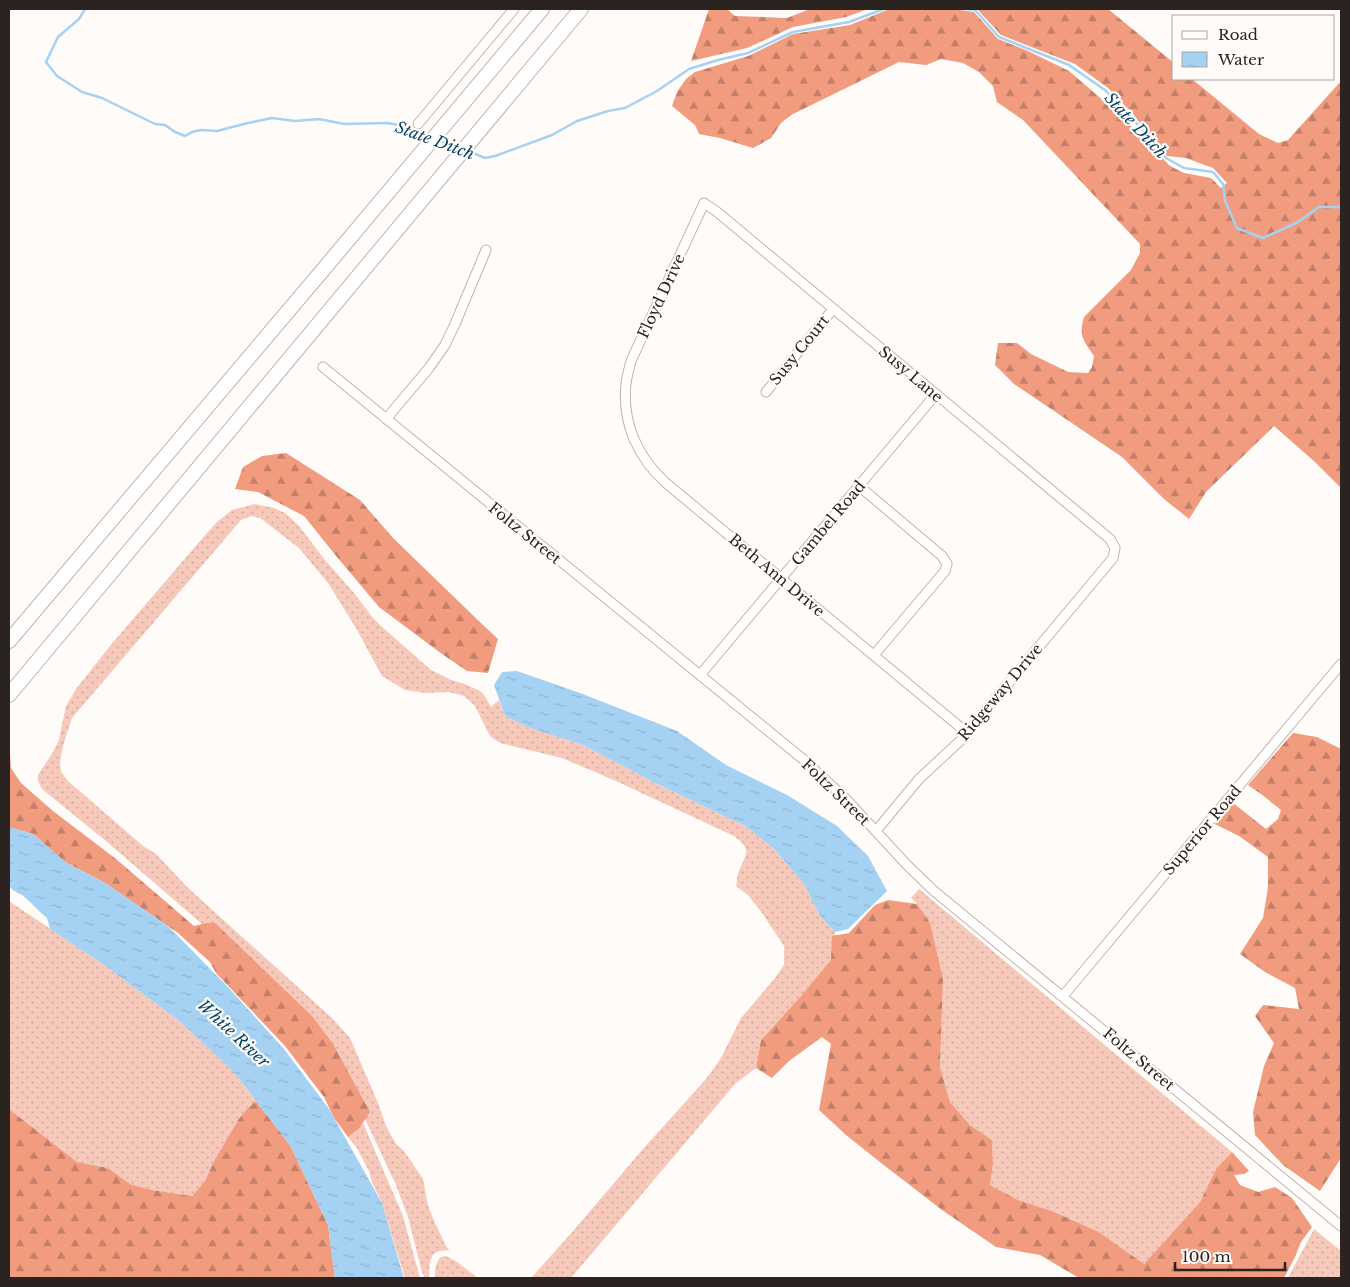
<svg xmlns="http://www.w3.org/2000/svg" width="1350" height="1287" font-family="'Libre Baskerville',serif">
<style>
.grass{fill:url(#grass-dots)}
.forest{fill:url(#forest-firs)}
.water{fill:url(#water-ripples)}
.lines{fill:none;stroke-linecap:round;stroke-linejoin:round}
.stream{stroke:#a5d2f3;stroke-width:2.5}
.minor-casing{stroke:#c4b2ab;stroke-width:11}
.highway-casing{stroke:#c4b2ab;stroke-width:16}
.minor{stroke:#fff;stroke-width:9}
.highway{stroke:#fff;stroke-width:14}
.labels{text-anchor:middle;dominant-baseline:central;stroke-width:4.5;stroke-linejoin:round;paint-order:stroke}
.street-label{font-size:15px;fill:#2a2320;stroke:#fffbf9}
.water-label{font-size:16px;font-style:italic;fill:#034467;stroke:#fffbf9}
</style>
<defs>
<pattern id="grass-dots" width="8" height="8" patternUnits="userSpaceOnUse" patternTransform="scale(1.25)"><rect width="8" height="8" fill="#f6c9ba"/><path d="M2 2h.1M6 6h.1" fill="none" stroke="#d3aca0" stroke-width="1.8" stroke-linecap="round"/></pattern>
<pattern id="forest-firs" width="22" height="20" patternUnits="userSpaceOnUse" patternTransform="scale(1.25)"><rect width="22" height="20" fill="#f19c7f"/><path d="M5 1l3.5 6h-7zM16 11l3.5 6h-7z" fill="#c37f68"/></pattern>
<pattern id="water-ripples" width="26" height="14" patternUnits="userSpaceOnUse" patternTransform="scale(1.25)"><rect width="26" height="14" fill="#a5d2f3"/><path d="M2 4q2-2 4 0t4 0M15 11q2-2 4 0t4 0" fill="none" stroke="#8eb4d0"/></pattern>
</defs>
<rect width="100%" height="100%" fill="#fffbf9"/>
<!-- grass -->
<g class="grass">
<path d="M255,504L274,508L285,513L299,526L325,560L354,593L373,618L381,626L431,670L451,680L465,684L480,691L485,696L491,707L499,700L505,716L527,727L583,745L653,782L745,826L774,849L804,884L820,916L835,932V936H832V960L801,996L761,1040L756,1068L735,1084L571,1278H531L574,1230L643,1149L706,1079L721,1058L741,1018L775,978L784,965V946L760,910L748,895L736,886C737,882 737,878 738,874C744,855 755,851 734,836L616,781L562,758L500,743L490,736L475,706L464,696L449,692L426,693L405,690L382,676L356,628L328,583L299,548L260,518L251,516L241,520L72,718C68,731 57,758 61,771C62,774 66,778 68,781L143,846L156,854L188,888L332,1018L350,1038L378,1103L386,1126L396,1144L404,1151L423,1179L428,1206L435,1223L447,1248L450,1250C447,1251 444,1250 441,1251C428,1252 430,1268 429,1278H425L422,1272L408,1217L396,1185L365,1119L370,1112L206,923L202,924L106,841L42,789L38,781V775L53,752L59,740L66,706L76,689L110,646L206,534L217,522L232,510Z"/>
<polygon points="919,889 1232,1152 1216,1169 1200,1202 1144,1264 1099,1232 1052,1211 1018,1200 990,1185 993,1164 992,1140 970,1125 950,1102 940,1067 943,979 917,904 911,898"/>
<polygon points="9,901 104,965 179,1021 233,1071 256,1101 247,1109 238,1120 215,1159 205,1181 192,1196 152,1190 130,1184 108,1168 77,1162 9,1109"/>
<polygon points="363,1123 403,1216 420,1278 405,1278 382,1203 372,1182 369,1171 357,1148 348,1137 359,1129"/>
<polygon points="1314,1229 1341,1251 1341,1278 1288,1278"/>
<path d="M446,1256L457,1262L478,1278H435C435,1270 435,1263 441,1257Z"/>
</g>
<!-- forest -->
<g class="forest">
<polygon points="709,9 727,9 735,16 787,18 810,9 868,9 846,17 793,27 747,48 691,61"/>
<path d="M898,9H953L974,12L998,39L1028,51L1069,71L1121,116L1170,166L1184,173L1211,178L1221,188L1227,183L1213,168L1186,158L1167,156L1151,138L1133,114L1108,88L1075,64L1001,35L978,10L975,9H1108L1174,63V79H1192L1259,134L1278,143L1288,140L1341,81V488L1315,462L1274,426L1206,492L1189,519L1164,499L1122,457L1014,384L995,365L998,343H1017L1031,354L1068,372L1088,373L1092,367L1094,356C1084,341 1078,336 1084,317L1131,270L1140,253V244L1023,120L997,102L993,86L979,72L963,63L941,59L926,65L899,62L791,115L781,123L771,138L753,148L720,138L699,134L695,125L672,106L677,92L686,79L695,72L748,56L793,34L850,25L887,10Z"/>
<polygon points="286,453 360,500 393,538 484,626 498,639 488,673 467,671 442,654 379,607 337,557 304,516 258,492 235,489 243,467 262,456"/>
<polygon points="1293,733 1317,737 1341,749 1341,1158 1320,1191 1283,1165 1255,1135 1253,1112 1264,1066 1274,1043 1255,1016 1263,1005 1299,1009 1295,988 1265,972 1240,954 1263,918 1268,887 1268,857 1239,836 1215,824 1233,803 1266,829 1278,819 1281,810 1261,794 1248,785"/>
<polygon points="9,753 10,753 11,768 21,783 53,811 116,859 194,926 206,923 215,923 312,1016 333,1044 370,1112 359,1129 348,1137 334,1118 324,1097 285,1046 216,973 210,962 178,933 105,883 65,862 33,834 9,827"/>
<polygon points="888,900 917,904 930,923 943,979 940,1067 950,1102 970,1125 992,1140 993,1164 990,1185 1018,1200 1052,1211 1099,1232 1144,1264 1200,1202 1216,1169 1232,1152 1249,1171 1244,1174 1234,1175 1240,1185 1258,1192 1275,1187 1292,1198 1312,1227 1301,1242 1295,1257 1284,1278 1079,1278 1040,1255 996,1247 942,1210 885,1166 846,1135 819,1110 831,1044 822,1037 789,1061 772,1078 756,1068 761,1040 801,996 831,960 832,936 849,933 875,905"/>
<polygon points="256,1101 290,1145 328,1225 335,1278 9,1278 9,1109 77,1162 108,1168 130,1184 152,1190 192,1196 205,1181 215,1159 238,1120 247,1109"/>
</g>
<!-- water -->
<g class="water">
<polygon points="517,671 580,693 677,731 726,765 787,795 837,826 868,856 887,891 848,929 835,932 820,916 804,884 774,849 745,826 653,782 583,745 527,727 505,716 494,685 502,672"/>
<path d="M9,827L33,834L65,862L105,883L168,926L227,986L284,1049L329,1109L382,1203L404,1278H335L328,1225L290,1145L233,1071L179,1021L104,965L50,929L47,918C38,911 31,902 22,895C16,892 11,890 9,885L11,884L9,882Z"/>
</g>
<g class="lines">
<!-- stream -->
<g class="stream">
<polyline points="85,9 79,19 58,37 46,62 57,76 82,92 102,98 155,124 165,125 175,132 185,136 192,132 201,130 217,131 248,123 272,118 295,121 319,119 344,124 388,123 408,127 419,135 427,136"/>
<polyline points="966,9 975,10 999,37 1069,65 1105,90 1131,117 1166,158 1184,168 1213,172 1223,184 1225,201 1237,228 1263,238 1298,222 1319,207 1341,207"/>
<polyline points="437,140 460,148"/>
<polyline points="468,151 485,158 495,156 552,135 577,121 608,111 625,108 657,91 689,69 718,60 748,53 793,32 849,22 884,9"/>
</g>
<!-- minor casing -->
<g class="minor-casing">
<g id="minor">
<polyline points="418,124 514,9"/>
<polyline points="323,367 804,760 846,799 907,865 934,891 1341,1226"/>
<polyline points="766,392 833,309"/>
<polyline points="386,419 429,368 445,345 455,324 486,250"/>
<polyline points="859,486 942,556 947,564 945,571 874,655"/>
<polyline points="700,675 936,394"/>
<path d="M876,831L919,779L961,740L1113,558L1115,548L1110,539L716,211L704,203L631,361C629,369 627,376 626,384C622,422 637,457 666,483L966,732"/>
<polyline points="1063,996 1341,664"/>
</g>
</g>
<!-- highway casing -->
<g class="highway-casing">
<g id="highway">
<polyline points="9,641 317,277 542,9"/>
<polyline points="9,695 581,9"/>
</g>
</g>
<!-- minor -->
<use href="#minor" class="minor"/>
<!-- highway -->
<use href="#highway" class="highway"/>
</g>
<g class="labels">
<!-- street labels -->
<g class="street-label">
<text transform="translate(661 296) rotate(-65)">Floyd Drive</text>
<text transform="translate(799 350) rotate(-51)">Susy Court</text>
<text transform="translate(911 374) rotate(40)">Susy Lane</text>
<text transform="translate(828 523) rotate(-50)">Gambel Road</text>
<text transform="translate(525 533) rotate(39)">Foltz Street</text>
<text transform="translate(777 575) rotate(40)">Beth Ann Drive</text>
<text transform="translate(1000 692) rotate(-50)">Ridgeway Drive</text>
<text transform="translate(836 792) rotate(44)">Foltz Street</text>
<text transform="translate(1202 830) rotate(-50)">Superior Road</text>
<text transform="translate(1139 1059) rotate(40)">Foltz Street</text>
</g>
<!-- water labels -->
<g class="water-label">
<text transform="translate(1136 125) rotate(47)">State Ditch</text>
<text transform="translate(435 140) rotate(20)">State Ditch</text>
<text transform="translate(234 1033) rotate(43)">White River</text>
</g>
</g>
<!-- border -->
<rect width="1350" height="1287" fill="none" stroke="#2a2320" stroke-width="20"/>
<!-- legend -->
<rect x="1172" y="15" width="162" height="65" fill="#fffbf9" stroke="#aaa5a2"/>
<rect x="1182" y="31" width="25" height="8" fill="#ffffff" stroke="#aaa5a2"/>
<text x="1218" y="40" font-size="15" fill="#2a2320">Road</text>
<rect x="1182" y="52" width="25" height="15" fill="url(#water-ripples)" stroke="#aaa5a2"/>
<text x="1218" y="65" font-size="15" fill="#2a2320">Water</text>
<!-- scale -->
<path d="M1175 1262v8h110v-8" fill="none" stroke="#2a2320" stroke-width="2.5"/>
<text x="1182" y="1262" font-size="15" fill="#2a2320" stroke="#fffbf9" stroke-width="4" paint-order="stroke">100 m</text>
</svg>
